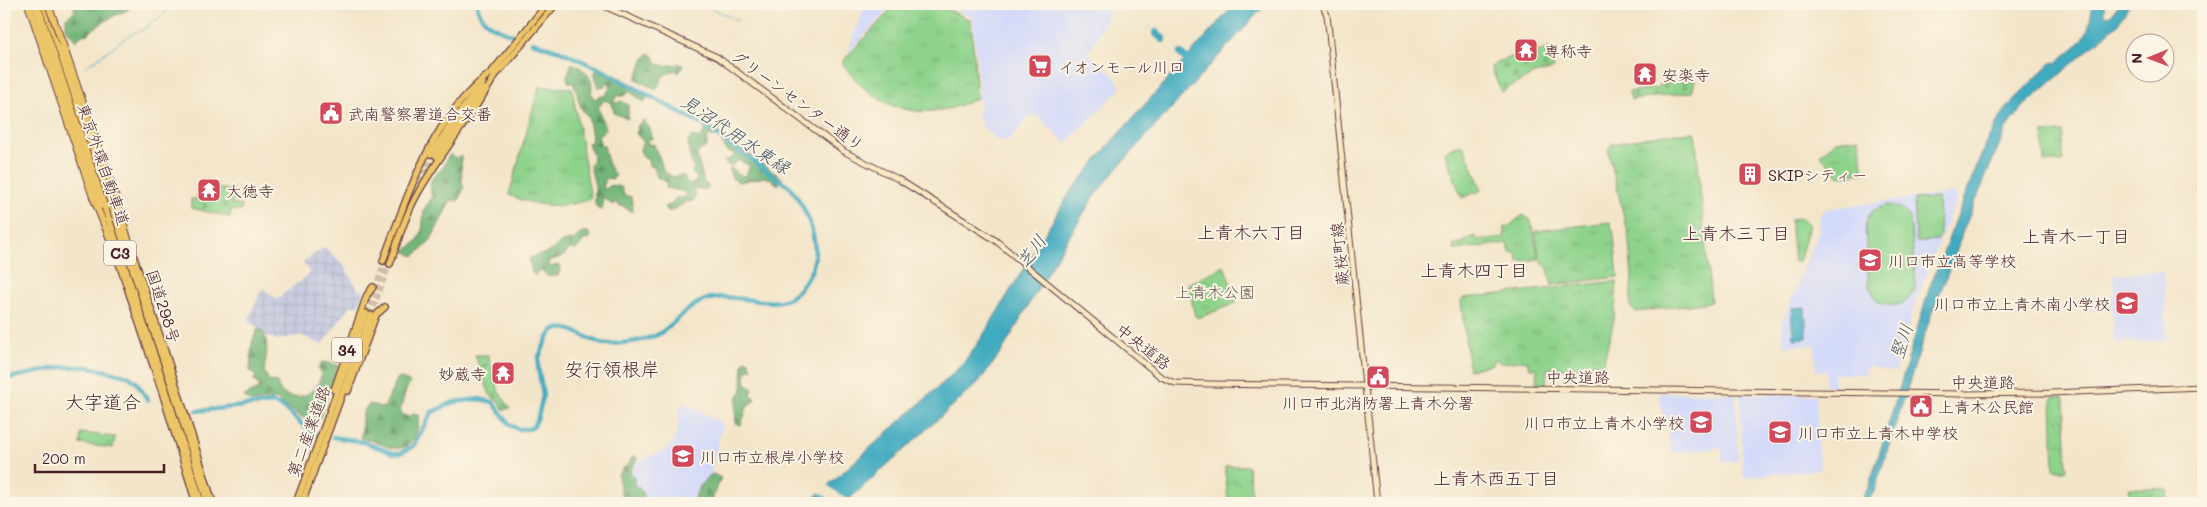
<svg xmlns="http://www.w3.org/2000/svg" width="2207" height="507" font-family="Mali,'Klee One',sans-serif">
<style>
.built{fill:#d3d9f9}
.industrial{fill:url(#industrial-grid)}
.grass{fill:url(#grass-tufts);stroke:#6c795c}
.forest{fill:url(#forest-firs);stroke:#5e6a52}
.cemetery{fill:url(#cemetery-stones);stroke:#6c795c}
.pitch{fill:#8ed38c;stroke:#6c795c}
.water{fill:#40aabf;stroke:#456475}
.pier{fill:#f3e5c9}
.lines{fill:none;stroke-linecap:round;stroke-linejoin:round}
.stream{stroke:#40aabf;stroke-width:1}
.canal{stroke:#40aabf;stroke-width:4.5}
.river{stroke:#40aabf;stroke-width:8}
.primary-tunnel{stroke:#d1bda9;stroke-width:5.5;stroke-dasharray:5.5 3;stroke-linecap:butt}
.secondary-casing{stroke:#633d43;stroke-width:7}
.primary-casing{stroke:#633d43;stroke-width:8}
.trunk-casing{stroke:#633d43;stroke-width:8}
.motorway-casing{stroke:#633d43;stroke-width:8}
.secondary{stroke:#f8e8c3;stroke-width:5}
.primary{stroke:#edc569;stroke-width:5.5}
.trunk{stroke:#edc569;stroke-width:5.5}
.motorway{stroke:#edc569;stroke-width:6}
.motorway-bridge-casing{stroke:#633d43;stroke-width:8;stroke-linecap:butt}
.motorway-bridge{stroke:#edc569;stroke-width:6}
.labels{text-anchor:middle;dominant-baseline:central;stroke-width:4;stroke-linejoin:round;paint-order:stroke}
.shield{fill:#fcf5e5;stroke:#7f5f63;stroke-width:1}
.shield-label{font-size:15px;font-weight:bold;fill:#4a1f2b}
.poi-label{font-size:16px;fill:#4a1f2b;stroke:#fcf5e5;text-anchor:start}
.street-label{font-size:16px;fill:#4a1f2b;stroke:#fcf5e5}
.park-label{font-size:16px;fill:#5e5548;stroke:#fcf5e5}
.water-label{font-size:18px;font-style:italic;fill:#465766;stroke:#fcf5e5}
.neighbourhood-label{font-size:18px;fill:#4a1f2b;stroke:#fcf5e5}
.quarter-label{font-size:19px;fill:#4a1f2b;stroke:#fcf5e5}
</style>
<defs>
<pattern id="industrial-grid" width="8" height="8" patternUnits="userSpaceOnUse" patternTransform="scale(1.25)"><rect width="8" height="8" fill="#bcc3de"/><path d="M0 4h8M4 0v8" fill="none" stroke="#a3a7bf"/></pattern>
<pattern id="grass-tufts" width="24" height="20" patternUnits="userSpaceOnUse" patternTransform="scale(1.25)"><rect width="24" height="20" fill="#8ed38c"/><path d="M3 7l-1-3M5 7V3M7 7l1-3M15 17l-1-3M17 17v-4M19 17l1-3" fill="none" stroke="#7cb579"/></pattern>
<pattern id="forest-firs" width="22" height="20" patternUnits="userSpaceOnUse" patternTransform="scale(1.25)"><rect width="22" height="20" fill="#72b578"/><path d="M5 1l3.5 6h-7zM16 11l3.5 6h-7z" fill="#609363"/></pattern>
<pattern id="cemetery-stones" width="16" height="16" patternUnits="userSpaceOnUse" patternTransform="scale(1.25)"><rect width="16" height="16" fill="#8ed38c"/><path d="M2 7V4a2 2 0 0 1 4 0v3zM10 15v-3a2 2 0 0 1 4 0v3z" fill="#7cb579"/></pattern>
</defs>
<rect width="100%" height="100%" fill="#fcf5e5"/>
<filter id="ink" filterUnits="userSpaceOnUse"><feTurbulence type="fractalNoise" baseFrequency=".02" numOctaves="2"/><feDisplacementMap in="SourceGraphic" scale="10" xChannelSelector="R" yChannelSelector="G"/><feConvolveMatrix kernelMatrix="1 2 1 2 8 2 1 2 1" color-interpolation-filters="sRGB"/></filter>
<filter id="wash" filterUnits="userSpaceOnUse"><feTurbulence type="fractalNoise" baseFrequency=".0096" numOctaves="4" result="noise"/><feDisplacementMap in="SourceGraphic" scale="20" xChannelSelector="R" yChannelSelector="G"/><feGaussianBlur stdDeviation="1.12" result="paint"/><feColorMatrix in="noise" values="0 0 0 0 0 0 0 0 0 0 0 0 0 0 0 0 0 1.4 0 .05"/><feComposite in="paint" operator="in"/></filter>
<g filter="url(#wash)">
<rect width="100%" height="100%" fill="#f3e5c9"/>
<!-- built -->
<g class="built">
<polygon points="342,4 414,4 345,15"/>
<polygon points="866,4 893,4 847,54"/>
<polygon points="943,4 1110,4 1104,24 1088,53 1116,78 1121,88 1066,143 1037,115 1030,116 1010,139 998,141 982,126 982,122 977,119 981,101 978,100 979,89 973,18"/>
<polygon points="1954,193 1957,196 1912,311 1896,372 1866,366 1865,374 1834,374 1834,386 1826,386 1826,371 1816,371 1815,345 1783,346 1782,328 1780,327 1819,231 1820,215 1825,209"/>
<polygon points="2164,272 2167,340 2114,343 2112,309 2088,310 2088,297 2114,296 2114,274"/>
<polygon points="1661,393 1734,394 1736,396 1738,461 1722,461 1722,447 1672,453 1659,396"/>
<polygon points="1742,394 1816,395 1819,468 1817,470 1743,477 1740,396"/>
<polygon points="683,402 722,424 711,474 701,500 698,503 637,503 630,473 637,462 663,451 673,443 678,426 678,414"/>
</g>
<!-- industrial -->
<polygon class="industrial" points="324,247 342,263 358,289 362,291 365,289 359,305 351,305 322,345 301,335 277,340 264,335 261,329 248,321 262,288 277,299 310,273 303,262"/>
<!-- grass -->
<g class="grass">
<path d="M896,4H935L971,20L977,98C925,124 874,112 842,62Z"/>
<path d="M539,87L572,88L591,199C561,209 538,207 509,195Z"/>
<polygon points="1695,132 1711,302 1635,312 1630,307 1632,275 1628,233 1608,150 1612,144 1665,134"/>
<polygon points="2063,132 2063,162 2044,162 2043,133"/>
<polygon points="1859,138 1864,173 1839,176 1820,155 1836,141"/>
<polygon points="1461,144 1463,145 1482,190 1462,198 1444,152"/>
<polygon points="1523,215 1531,220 1539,259 1518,262 1517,253 1510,253 1508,243 1454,250 1454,244 1462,243 1474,236 1479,240 1504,238 1505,227 1509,226"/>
<polygon points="1802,218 1809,225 1799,262 1794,262 1790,219"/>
<polygon points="1610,222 1614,235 1618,277 1552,285 1548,269 1540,259 1535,231"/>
<polygon points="1224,266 1237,300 1236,303 1198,318 1195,316 1188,284"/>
<polygon points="1617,281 1614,320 1603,364 1594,364 1584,368 1547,369 1546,385 1536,384 1537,368 1530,368 1526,360 1500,363 1497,360 1493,360 1492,364 1469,370 1461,301 1463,298"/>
<polygon points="2052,397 2062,397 2064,398 2067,470 2054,470"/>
<polygon points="81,433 115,437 113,448 80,444"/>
<polygon points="1226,466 1248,466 1252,496 1228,500 1225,468"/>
<polygon points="2129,488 2167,489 2168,503 2129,503"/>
</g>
<!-- forest -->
<g class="forest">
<path d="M73,4H120L123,6L135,4C129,11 122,12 114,16C108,19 92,29 88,34L82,35L76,41L66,29V18L75,11Z"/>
<polygon points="649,53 653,55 657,64 666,66 673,64 676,65 678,63 683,65 681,71 678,73 676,70 664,75 656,90 636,79 643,61"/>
<path d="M572,63C585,69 595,79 591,93L594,99H597L598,96H605L610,88V84L607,82H605V87L599,88L594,73L597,70L614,74L646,92L647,98L644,102L630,92L623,96H616L614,102L617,103L621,101L628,105V119L614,113L612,103L604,100L598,108L606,129L598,136L601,146L604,145L608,164L615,176L613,179L606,178L603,188L606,189L610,185L621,187L624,195L631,197L633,211L631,212L623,206H620L615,202L613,205L602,197L603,209L599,210L595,204V186L590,166C596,156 591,153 588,143L591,142L592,137L588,116C576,107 580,95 573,83L568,82L567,76Z"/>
<path d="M644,120L650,129L652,139H648V145L654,144C655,150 658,154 660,159C664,170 661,172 674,177L682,175L685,177L686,182L691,184L696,182L697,178L692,173L694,169C689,159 690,152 688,142L692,136L700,139L707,126L713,128L782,178L778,185L771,179L765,177L739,182L732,178L729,170L731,167L739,175L745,176L750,166L739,160L733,165L728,166L724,161L733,158L734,154L732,152L728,153L720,139L709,135L707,138V147L699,151L697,155L704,183L709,186L706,190L693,188L696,196L693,201L686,202L669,212L664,207L671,205L676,198H684L686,195L682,191L666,188L667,183L657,177L654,167L649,166L648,160L643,157L640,150L643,141L636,134L638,125Z"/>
<path d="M451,154L455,158L461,156L462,183L464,187L460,199L456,201L451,200L429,243L414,256L404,251C424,239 422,231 424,211C425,205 430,203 432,197C430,189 428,181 436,174C439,170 440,172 443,168C446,163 445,158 451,154Z"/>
<path d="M583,232H588L591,236L588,241L585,239L576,250L569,249L564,256L548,261L550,267L558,265L561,267L558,276H547L541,270L536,275L532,273L529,259C535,254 541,256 548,252C560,246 556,241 573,240Z"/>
<path d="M258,329H261L266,339L267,351L264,371L269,381L277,382C281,408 321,397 321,373L318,369L322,362L338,365L320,418C305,425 287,407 276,399L250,402L244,396L261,388L254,380L256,376L250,371C252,355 249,343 258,329Z"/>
<path d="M748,360L752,368L746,371L745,382L753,388L751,395L754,397V401L748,405L741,425L736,423C735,420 736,399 738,396C741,391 741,395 742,389C743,379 741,371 744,361Z"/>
<path d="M402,378L410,383L406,390L400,411L403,415L409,417L413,414L418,415C420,421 418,431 414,438C401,460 379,440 360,438C365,425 357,413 370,404L384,408L397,379Z"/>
<polygon points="632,457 636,457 637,459 630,471 634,477 634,484 642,491 646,503 623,503 618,475 624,467 629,464"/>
<path d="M713,474L721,478L714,494L712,503H692C697,493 702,478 713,474Z"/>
</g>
<!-- cemetery -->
<g class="cemetery">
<polygon points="1549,48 1554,69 1534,74 1501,92 1491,67 1495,65 1494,63 1516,55 1518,59"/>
<polygon points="1695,80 1692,92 1631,100 1629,92 1659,88 1659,84"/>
<polygon points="223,189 235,191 232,204 242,206 241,211 231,210 230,217 191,208 191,199 197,199 197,193 201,190"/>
<polygon points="475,355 488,355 499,392 510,408 504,410 498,401 490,395"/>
</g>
<!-- pitch -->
<g class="pitch">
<polygon points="1938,198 1940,235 1938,240 1916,242 1914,199"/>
<path d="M1886,205C1897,205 1904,209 1910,218L1916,284C1912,304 1893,311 1877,301L1869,287L1865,227L1868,217L1873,211Z"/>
</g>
<!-- water -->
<g class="water">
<polygon points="1235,4 1266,4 1113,173 1094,197 1057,256 1001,353 978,383 845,503 808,503 944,382 965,361 982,337 1069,194 1113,140"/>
<path d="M2093,4H2104V13L2107,16L2111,15L2119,4H2130L2118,24L2024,106L2006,129L1963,231L1954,258L1931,315L1874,492L1867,503H1859L1868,488L1883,442L1930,286L1987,140L2000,117L2015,98L2052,62L2056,63C2085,39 2087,41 2093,4Z"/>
<polygon points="1805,307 1807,338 1793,339 1791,308"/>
</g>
<!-- pier -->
<polygon class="pier" points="826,484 850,502 835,503 818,491"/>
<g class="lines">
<!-- stream -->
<g class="stream">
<polyline points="703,4 737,20"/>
<path d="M85,67C99,58 111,48 125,38C130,34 136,32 142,30C147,28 169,9 175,4"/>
<polyline points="4,320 11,321"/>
</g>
<!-- canal -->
<g class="canal">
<path d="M477,4C479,23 497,29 513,35"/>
<polyline points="4,379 62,367 89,367 128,376 136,382 148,400"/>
<polyline points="197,411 273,403 281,406 315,435"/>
<path d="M333,437L363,442L393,453H401L413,446L432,412L454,402L479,399L493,402L510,425L518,429H529L533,427L538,417L543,395L538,367L539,357L546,341L553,330C574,322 590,346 611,344C625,343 646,341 659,334C675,324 687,306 705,300C731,292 758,305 781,301C791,299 799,291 804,283C807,278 812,272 813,266C820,241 806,208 791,188L701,124L602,70L560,51L532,42"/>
</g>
<!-- river -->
<g class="river">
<polyline points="1156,33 1163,39"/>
<polyline points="1181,54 1192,64"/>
</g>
</g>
</g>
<g filter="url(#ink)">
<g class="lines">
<!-- primary-tunnel -->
<g class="primary-tunnel">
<polyline points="417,180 431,154"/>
<polyline points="418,190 436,156"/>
<polyline points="366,313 386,258"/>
<polyline points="371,315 391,259"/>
</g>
<!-- secondary casing -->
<g class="secondary-casing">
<g id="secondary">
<polyline points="600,4 717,57 845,152 898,179 995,240 1161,377 1175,383 1210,384 1964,394 2050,393 2203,387"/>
<polyline points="1322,4 1327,15 1329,33 1377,503"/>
</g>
</g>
<!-- primary casing -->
<g class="primary-casing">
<g id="primary">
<polyline points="490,74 547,4"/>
<polyline points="495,76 556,4"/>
<polyline points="431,154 456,117 483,83"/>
<polyline points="436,156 460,120 484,89"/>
<path d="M383,261C409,193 431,117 492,72"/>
<path d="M390,264C398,240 406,214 418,193C442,151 473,115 496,74"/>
<polyline points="334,390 367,295 373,287"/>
<polyline points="348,391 376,315 385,307"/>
<polyline points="296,503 366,313"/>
<polyline points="302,503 371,315"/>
</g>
</g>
<!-- trunk casing -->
<g class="trunk-casing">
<g id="trunk">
<polyline points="34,4 100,206"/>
<polyline points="130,245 178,391 213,503"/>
<polyline points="115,251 163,395 196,503"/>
</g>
</g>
<!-- motorway casing -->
<g class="motorway-casing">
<g id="motorway">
<polyline points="28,4 93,197 116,254"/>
<polyline points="37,4 167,394 201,503"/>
<polyline points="44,4 174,392 208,503"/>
<polyline points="63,45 115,195 131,249"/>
</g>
</g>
<!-- secondary -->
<use href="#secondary" class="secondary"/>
<!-- primary -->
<use href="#primary" class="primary"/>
<!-- trunk -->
<use href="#trunk" class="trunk"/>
<!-- motorway -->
<use href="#motorway" class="motorway"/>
<!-- motorway-bridge casing -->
<g class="motorway-bridge-casing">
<polyline id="motorway-bridge" points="48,4 63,45"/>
</g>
<!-- motorway-bridge -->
<use href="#motorway-bridge" class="motorway-bridge"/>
</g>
</g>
<!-- icons -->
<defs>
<g id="temple-square" transform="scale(1.25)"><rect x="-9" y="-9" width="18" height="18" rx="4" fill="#d1495b" stroke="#fcf5e5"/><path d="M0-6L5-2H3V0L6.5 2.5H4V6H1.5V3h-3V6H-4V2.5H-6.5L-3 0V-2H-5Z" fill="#fff"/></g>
<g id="supermarket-square" transform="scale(1.25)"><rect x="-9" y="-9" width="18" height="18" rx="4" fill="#d1495b" stroke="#fcf5e5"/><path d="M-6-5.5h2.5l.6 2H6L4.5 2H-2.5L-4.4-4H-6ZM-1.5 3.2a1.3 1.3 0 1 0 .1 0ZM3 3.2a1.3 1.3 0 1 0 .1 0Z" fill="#fff"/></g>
<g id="civic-square" transform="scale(1.25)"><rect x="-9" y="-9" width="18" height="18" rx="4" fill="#d1495b" stroke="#fcf5e5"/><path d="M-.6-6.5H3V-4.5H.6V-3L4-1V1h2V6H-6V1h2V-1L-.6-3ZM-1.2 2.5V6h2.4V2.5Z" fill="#fff"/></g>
<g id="building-square" transform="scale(1.25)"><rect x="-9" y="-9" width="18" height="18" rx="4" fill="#d1495b" stroke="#fcf5e5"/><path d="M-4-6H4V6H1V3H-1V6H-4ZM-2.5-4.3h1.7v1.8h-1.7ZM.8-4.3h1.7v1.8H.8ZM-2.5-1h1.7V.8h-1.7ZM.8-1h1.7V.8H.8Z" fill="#fff"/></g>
<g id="school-square" transform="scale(1.25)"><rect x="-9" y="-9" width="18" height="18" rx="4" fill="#d1495b" stroke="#fcf5e5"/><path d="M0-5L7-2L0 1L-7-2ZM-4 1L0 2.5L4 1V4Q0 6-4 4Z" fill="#fff"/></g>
</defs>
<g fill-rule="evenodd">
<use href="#temple-square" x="1526" y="50"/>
<use href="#supermarket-square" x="1040" y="66"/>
<use href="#temple-square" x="1645" y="74"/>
<use href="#civic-square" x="331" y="113"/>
<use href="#building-square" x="1750" y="174"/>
<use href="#temple-square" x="209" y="190"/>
<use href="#school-square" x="1870" y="260"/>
<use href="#school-square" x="2127" y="303"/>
<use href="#temple-square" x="503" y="373"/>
<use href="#civic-square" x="1378" y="377"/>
<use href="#civic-square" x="1921" y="406"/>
<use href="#school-square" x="1701" y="422"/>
<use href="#school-square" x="1780" y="432"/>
<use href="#school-square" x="683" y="456"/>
</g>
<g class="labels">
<!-- shield labels -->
<g class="shield">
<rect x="104" y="240.5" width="32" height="25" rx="4"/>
<rect x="332" y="337.5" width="30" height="25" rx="4"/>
</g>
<g class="shield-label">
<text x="120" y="253">C3</text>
<text x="347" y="350">34</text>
</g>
<!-- poi labels -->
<g class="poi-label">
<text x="1544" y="50">専称寺</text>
<text x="1058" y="66">イオンモール川口</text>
<text x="1662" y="74">安楽寺</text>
<text x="348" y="113">武南警察署道合交番</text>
<text x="1768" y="174">SKIPシティー</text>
<text x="226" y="190">大徳寺</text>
<text x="1888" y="260">川口市立高等学校</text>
<text x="2110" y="303" text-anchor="end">川口市立上青木南小学校</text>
<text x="486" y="373" text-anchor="end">妙蔵寺</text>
<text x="1378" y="402" text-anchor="middle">川口市北消防署上青木分署</text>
<text x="1938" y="406">上青木公民館</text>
<text x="1684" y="422" text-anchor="end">川口市立上青木小学校</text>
<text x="1798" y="432">川口市立上青木中学校</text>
<text x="700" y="456">川口市立根岸小学校</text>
</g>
<!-- street labels -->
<g class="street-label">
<text transform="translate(798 100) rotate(36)">グリーンセンター通り</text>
<text transform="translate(104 164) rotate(71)">東京外環自動車道</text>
<text transform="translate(1339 254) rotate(-96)">蕨桜町線</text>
<text transform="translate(164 306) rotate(72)">国道298号</text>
<text transform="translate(1144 346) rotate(38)">中央道路</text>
<text x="1578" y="376">中央道路</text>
<text x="1983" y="381">中央道路</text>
<text transform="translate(308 431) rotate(-70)">第二産業道路</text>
</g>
<!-- park labels -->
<g class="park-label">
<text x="1215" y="291">上青木公園</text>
</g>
<!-- water labels -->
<g class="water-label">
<text transform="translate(736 134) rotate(34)">見沼代用水東縁</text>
<text transform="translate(1031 251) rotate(-54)">芝川</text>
<text transform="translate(1901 341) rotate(-72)">竪川</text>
</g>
<!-- neighbourhood labels -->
<g class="neighbourhood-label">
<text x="1251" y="232">上青木六丁目</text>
<text x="1736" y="233">上青木三丁目</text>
<text x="2076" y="236">上青木一丁目</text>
<text x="1474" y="270">上青木四丁目</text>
<text x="1496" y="478">上青木西五丁目</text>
</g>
<!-- quarter labels -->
<g class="quarter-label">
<text x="612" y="368">安行領根岸</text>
<text x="103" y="401">大字道合</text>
</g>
</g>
<!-- margin -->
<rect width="2207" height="507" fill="none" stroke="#fcf5e5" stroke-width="20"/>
<!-- north arrow -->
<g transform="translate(2150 58) rotate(269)"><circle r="24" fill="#fcf5e5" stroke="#b59f9b"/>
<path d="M0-4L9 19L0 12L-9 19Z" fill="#d1495b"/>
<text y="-8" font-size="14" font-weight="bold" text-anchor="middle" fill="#4a1f2b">N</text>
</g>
<!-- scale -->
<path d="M35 464v8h129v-8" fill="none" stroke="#4a1f2b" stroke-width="2.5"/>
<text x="42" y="464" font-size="15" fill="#4a1f2b" stroke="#fcf5e5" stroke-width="4" paint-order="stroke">200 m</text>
</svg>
